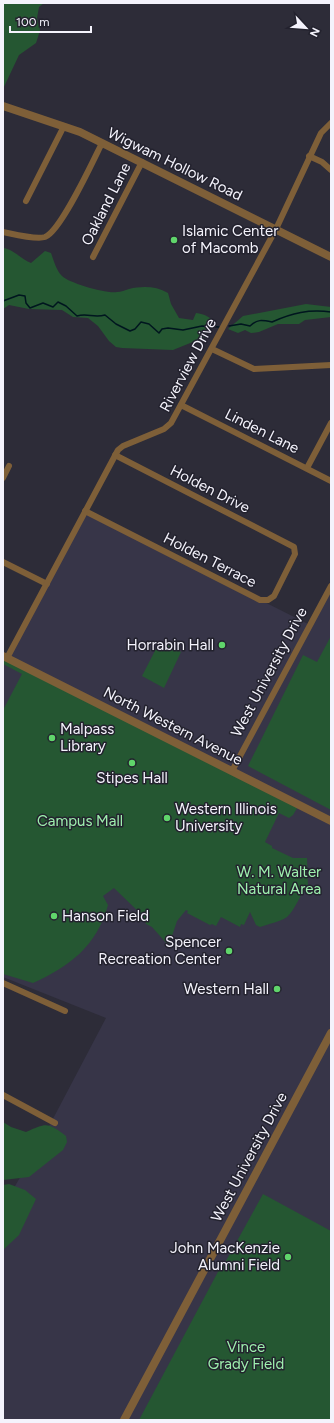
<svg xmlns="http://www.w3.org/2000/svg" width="334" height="1423" font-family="Figtree,sans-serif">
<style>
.built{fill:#373548}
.green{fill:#255732}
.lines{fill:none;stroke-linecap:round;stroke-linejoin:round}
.stream{stroke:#00161f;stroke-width:1.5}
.minor{stroke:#7e5f38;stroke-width:6}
.tertiary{stroke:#7e5f38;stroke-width:8}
.poi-dot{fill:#60d56b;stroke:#23222e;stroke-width:1.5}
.labels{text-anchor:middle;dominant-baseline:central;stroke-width:3;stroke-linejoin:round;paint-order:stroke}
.street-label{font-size:15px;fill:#f4f3fc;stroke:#23222e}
.poi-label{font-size:15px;fill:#f4f3fc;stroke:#23222e;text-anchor:start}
.park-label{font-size:15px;fill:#9ef0ae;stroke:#23222e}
</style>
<rect width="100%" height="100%" fill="#2d2c38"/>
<!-- built -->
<polygon class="built" points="85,511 310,625 331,586 331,1420 3,1420 3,1207 45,1134 106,1018 3,977 3,656 7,658"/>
<!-- green -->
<g class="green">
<polygon points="3,3 44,3 39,7 37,18 40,30 38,37 36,43 19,55 3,89"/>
<path d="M3,248C13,249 21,259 31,263L45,251L51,253C54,261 56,270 62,276C69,283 106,294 117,292C121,292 125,290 129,289C142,286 156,286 168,293L171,304L179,318L193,320L196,313C205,314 210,317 215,323L205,337L173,350L122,348L116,347L109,341L98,326L88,318L73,317L62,310L29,309L9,305L3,309Z"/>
<polygon points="306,304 331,307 331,317 305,320 299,324 278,324 259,332 251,333 245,330 238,333 228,329 243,316"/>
<polygon points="331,636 331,810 248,766 303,655 317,662"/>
<polygon points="160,641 181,652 164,688 142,676"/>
<path d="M3,658L299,805L293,815L289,818L279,813L265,842L272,846V848L293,858H307L308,886C299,895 296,909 287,917C280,922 268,924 260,927L256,925L250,912L244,925L241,924L240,927L221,917L216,926L212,924L210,925L187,913L188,911L186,910L177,921L172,936L173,937L168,945L152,927L146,924L143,916L114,888L103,896L108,905C97,946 69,967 33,983L3,974V710L22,674L3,664Z"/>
<path d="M3,1122L11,1127L26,1132C47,1123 47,1122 66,1136L67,1142L63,1150L29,1177L3,1180Z"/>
<polygon points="9,1184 25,1190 36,1199 19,1235 3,1250 3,1185"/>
<polygon points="263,1194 331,1231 331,1420 139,1420 220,1268 222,1268"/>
</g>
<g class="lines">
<!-- stream -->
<g class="stream">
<path d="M3,301L19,295L25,296L26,303L30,308L43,303L53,307L58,302L66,306L77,316C87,313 94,318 105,315L116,324L130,331L135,329L141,322L149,324L159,333L162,329L168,328L183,330L202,326L219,327"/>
<path d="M229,326L241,324L250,326C257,319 262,320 272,322C292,313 309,309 331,312"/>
</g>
<!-- minor -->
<g class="minor">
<polyline points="309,156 322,162 331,170"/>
<polyline points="26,201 64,126"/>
<path d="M3,232C13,234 36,240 45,237C61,231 93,161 102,143"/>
<polyline points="93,257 142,162"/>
<polyline points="212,349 254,369 331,365"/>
<polyline points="181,405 331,481"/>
<polyline points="307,468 331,423"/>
<polyline points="3,478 9,466"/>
<polyline points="85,511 260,600 268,600 274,596 295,554 294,547 115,455"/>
<polyline points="3,562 47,584"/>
<polyline points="7,658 118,450 123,446 164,429 171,423 276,229 321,133 331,123"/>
<polyline points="232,771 331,586"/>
<polyline points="3,983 65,1011"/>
<polyline points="3,1095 55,1123"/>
</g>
<!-- tertiary -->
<g class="tertiary">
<polyline points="3,106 80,132 331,257"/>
<polyline points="3,656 331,821"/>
<polyline points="124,1420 331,1033"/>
</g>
</g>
<!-- markers -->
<g class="poi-dot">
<circle cx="174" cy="240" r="4"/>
<circle cx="222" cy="645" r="4"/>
<circle cx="52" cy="738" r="4"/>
<circle cx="132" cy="763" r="4"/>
<circle cx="167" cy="818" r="4"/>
<circle cx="54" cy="916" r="4"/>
<circle cx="229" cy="951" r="4"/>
<circle cx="277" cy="989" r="4"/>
<circle cx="288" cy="1257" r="4"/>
</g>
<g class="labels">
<!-- street labels -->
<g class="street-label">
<text transform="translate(175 164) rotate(26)">Wigwam Hollow Road</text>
<text transform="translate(106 204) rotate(-63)">Oakland Lane</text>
<text transform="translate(188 365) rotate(-62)">Riverview Drive</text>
<text transform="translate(262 431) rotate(27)">Linden Lane</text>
<text transform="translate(210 489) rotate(27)">Holden Drive</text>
<text transform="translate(210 560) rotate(27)">Holden Terrace</text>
<text transform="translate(269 672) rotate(-62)">West University Drive</text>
<text transform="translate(173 726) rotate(27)">North Western Avenue</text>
<text transform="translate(249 1157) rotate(-62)">West University Drive</text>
</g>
<!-- poi labels -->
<g class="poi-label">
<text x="182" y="231">Islamic Center<tspan x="182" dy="17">of Macomb</tspan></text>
<text x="214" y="645" text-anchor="end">Horrabin Hall</text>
<text x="60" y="729">Malpass<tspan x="60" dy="17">Library</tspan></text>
<text x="132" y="778" text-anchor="middle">Stipes Hall</text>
<text x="175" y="809">Western Illinois<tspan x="175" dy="17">University</tspan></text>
<text x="62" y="916">Hanson Field</text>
<text x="221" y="942" text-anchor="end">Spencer<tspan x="221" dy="17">Recreation Center</tspan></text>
<text x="269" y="989" text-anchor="end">Western Hall</text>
<text x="280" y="1248" text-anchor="end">John MacKenzie<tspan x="280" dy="17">Alumni Field</tspan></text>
</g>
<!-- park labels -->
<g class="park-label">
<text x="80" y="821">Campus Mall</text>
<text x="279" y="872">W. M. Walter<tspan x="279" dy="17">Natural Area</tspan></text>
<text x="246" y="1347">Vince<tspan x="246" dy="17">Grady Field</tspan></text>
</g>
</g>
<!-- border -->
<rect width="334" height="1423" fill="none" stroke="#f4f3fc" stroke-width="8"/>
<!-- north arrow -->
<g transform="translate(306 28) rotate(116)" stroke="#23222e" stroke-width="3" paint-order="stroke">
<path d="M0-3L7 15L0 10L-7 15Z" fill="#f4f3fc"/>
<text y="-6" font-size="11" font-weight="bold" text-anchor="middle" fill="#f4f3fc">N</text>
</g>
<!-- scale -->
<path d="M10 26v6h81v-6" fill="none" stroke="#f4f3fc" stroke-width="2"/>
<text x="16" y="26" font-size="12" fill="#f4f3fc" stroke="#23222e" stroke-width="3" paint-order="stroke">100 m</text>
</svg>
